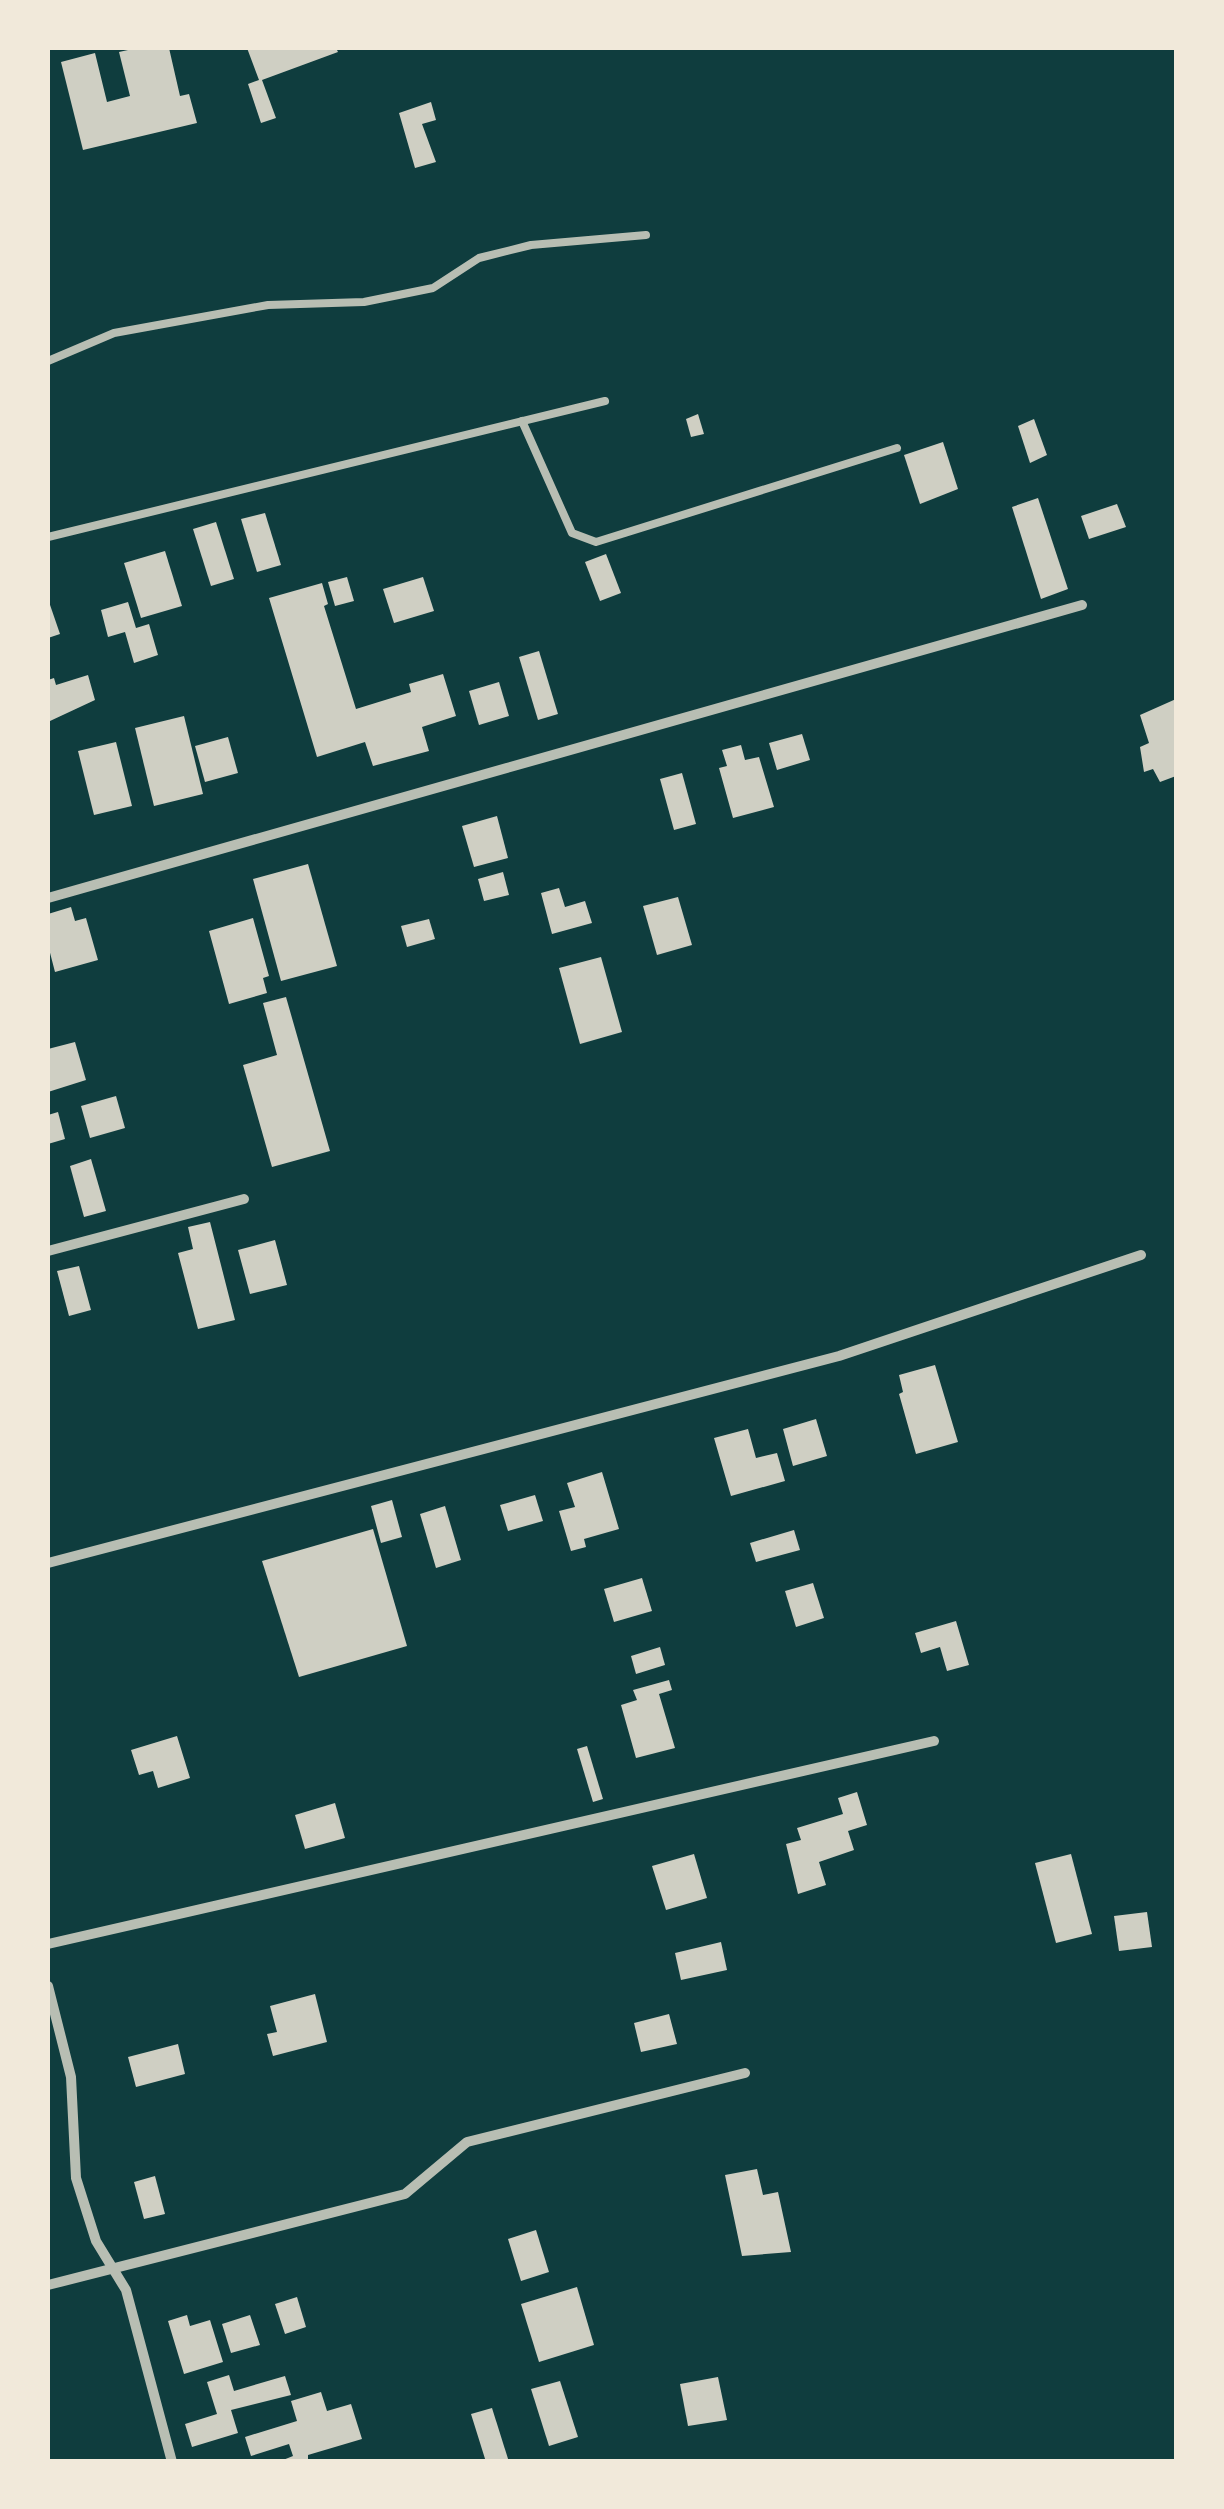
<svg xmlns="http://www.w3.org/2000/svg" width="1224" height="2509" font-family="'PT Sans Narrow',sans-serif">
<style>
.building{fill:#cfcfc3}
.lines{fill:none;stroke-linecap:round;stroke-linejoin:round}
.service{stroke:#b8beb3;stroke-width:8}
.minor{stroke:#b8beb3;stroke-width:10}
</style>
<rect width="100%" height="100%" fill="#0f3d3e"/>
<!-- building -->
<g class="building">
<polygon points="137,48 169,48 180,96 189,94 197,123 83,150 61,62 95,53 107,102 130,96 119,52"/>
<polygon points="247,48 336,48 338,52 262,80 276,118 261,123 248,84 259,80"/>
<polygon points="431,102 436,120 422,124 436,162 415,168 399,113"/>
<polygon points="698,414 704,434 691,437 686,419"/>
<polygon points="1034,419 1047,455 1030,463 1018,426"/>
<polygon points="943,442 958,489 920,504 904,455"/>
<polygon points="1038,498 1068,589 1041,599 1012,507"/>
<polygon points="1117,504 1126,527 1089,539 1081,516"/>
<polygon points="265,513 281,565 257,572 241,519"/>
<polygon points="216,522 234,579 211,586 193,529"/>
<polygon points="165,551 182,606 141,618 124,563"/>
<polygon points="606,554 621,593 600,601 585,562"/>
<polygon points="347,577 354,601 335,606 328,582"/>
<polygon points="423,577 434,611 394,623 383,589"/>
<polygon points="322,583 328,604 324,606 356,709 411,692 409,684 443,674 456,716 422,727 429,751 373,766 365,742 317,757 269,598"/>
<polygon points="48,599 60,634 48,638"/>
<polygon points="128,602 136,628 149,624 158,655 134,663 125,632 108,637 101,610"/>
<polygon points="539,651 558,714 538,720 519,657"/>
<polygon points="88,675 95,700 50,721 48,680 54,678 56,685"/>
<polygon points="499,682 509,716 479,725 469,691"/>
<polygon points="1176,699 1176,776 1160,782 1153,769 1144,772 1140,747 1149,743 1140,715"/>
<polygon points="184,716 203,794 154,806 135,728"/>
<polygon points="802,734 810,760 777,770 769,743"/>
<polygon points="228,737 238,773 205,782 195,746"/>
<polygon points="116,742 132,806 94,815 78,751"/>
<polygon points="741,745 745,760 759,757 774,807 733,818 719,768 727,766 722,750"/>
<polygon points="682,773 696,824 674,830 660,779"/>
<polygon points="497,816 508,858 474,867 462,826"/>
<polygon points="308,864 337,966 281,981 253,879"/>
<polygon points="503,872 509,895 484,901 478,879"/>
<polygon points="559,888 565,907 585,901 592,923 552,934 541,893"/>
<polygon points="678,897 692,945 657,955 643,906"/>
<polygon points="71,907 75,921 86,918 98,960 55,972 48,945 48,914"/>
<polygon points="253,918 269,976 263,978 267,993 229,1004 209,931"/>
<polygon points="429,919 435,939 407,947 401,926"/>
<polygon points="601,957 622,1032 580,1044 559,968"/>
<polygon points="286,997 330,1151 272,1167 243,1065 277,1055 263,1003"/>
<polygon points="75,1042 86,1080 48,1092 48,1049"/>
<polygon points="116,1096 125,1128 90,1138 81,1106"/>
<polygon points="58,1112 65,1139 48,1144 48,1115"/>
<polygon points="91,1159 106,1211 84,1217 70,1166"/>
<polygon points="210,1222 235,1320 198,1329 178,1253 193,1249 188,1227"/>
<polygon points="275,1240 287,1285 250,1294 238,1250"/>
<polygon points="79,1266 91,1310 69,1316 57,1271"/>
<polygon points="935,1365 958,1442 916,1454 899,1394 903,1392 899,1375"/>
<polygon points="816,1419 827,1456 793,1466 783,1429"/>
<polygon points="748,1429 756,1458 777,1453 785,1481 731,1496 714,1438"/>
<polygon points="602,1472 619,1529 584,1539 586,1547 571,1551 559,1511 575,1507 567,1483"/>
<polygon points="535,1495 543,1521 508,1531 500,1505"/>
<polygon points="392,1500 402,1537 381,1543 371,1506"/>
<polygon points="445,1506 461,1560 436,1568 420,1514"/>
<polygon points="373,1529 407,1646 299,1677 262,1561"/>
<polygon points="794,1530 800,1550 756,1562 750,1543"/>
<polygon points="642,1578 652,1611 614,1622 604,1589"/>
<polygon points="813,1583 824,1618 796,1627 785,1591"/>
<polygon points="956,1621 969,1665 947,1671 940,1647 921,1653 915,1633"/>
<polygon points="660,1647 665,1665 636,1674 631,1656"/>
<polygon points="669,1680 672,1690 659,1694 675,1748 636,1758 621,1705 637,1700 633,1690"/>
<polygon points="177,1736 190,1778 158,1788 153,1771 139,1775 131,1750"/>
<polygon points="587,1746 603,1799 593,1802 577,1749"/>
<polygon points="857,1792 867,1825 848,1831 854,1850 819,1862 826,1885 798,1894 786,1844 801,1840 797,1828 843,1814 838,1798"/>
<polygon points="335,1803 345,1838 305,1849 295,1815"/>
<polygon points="694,1854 707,1898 666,1910 652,1866"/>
<polygon points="1071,1854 1092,1934 1056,1943 1035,1863"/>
<polygon points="1147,1912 1152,1947 1119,1951 1114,1916"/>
<polygon points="721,1942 727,1970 681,1980 675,1953"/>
<polygon points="315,1994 327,2042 273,2056 267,2034 277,2032 270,2006"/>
<polygon points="669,2014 677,2044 641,2052 634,2023"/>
<polygon points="178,2044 185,2074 136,2087 128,2057"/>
<polygon points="757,2169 763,2195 778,2192 791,2252 742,2256 725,2175"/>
<polygon points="155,2176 165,2214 144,2219 134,2182"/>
<polygon points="536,2230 549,2272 521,2281 508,2239"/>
<polygon points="577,2287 594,2345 539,2362 521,2304"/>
<polygon points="297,2297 306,2327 285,2334 275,2304"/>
<polygon points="187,2315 190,2326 210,2320 223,2362 184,2374 168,2321"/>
<polygon points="250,2315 260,2345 231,2353 222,2324"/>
<polygon points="229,2375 234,2391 285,2376 291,2395 231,2410 238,2433 192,2447 185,2424 217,2414 207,2382"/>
<polygon points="718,2377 727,2420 688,2426 680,2384"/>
<polygon points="560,2381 578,2437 549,2446 531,2389"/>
<polygon points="321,2392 327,2411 351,2404 362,2439 308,2455 308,2462 278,2462 293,2456 289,2444 251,2456 245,2437 297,2421 291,2401"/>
<polygon points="492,2408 509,2462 486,2462 471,2414"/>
</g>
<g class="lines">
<!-- service -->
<g class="service">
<polyline points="48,361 114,333 268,305 364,302 433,288 479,258 531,245 646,235"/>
<polyline points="522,421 572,533 596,542 897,448"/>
<polyline points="48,537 605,401"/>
</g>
<!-- minor -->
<g class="minor">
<polyline points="48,898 1082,605"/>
<polyline points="48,1251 244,1199"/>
<polyline points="48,1563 839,1356 1141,1255"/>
<polyline points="48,1944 934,1741"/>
<polyline points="48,1986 71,2077 76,2178 96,2241 126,2290 172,2462"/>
<polyline points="48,2285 405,2194 467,2142 745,2073"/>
</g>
</g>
<!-- border -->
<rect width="1224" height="2509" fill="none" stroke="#f1e9da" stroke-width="100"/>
</svg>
